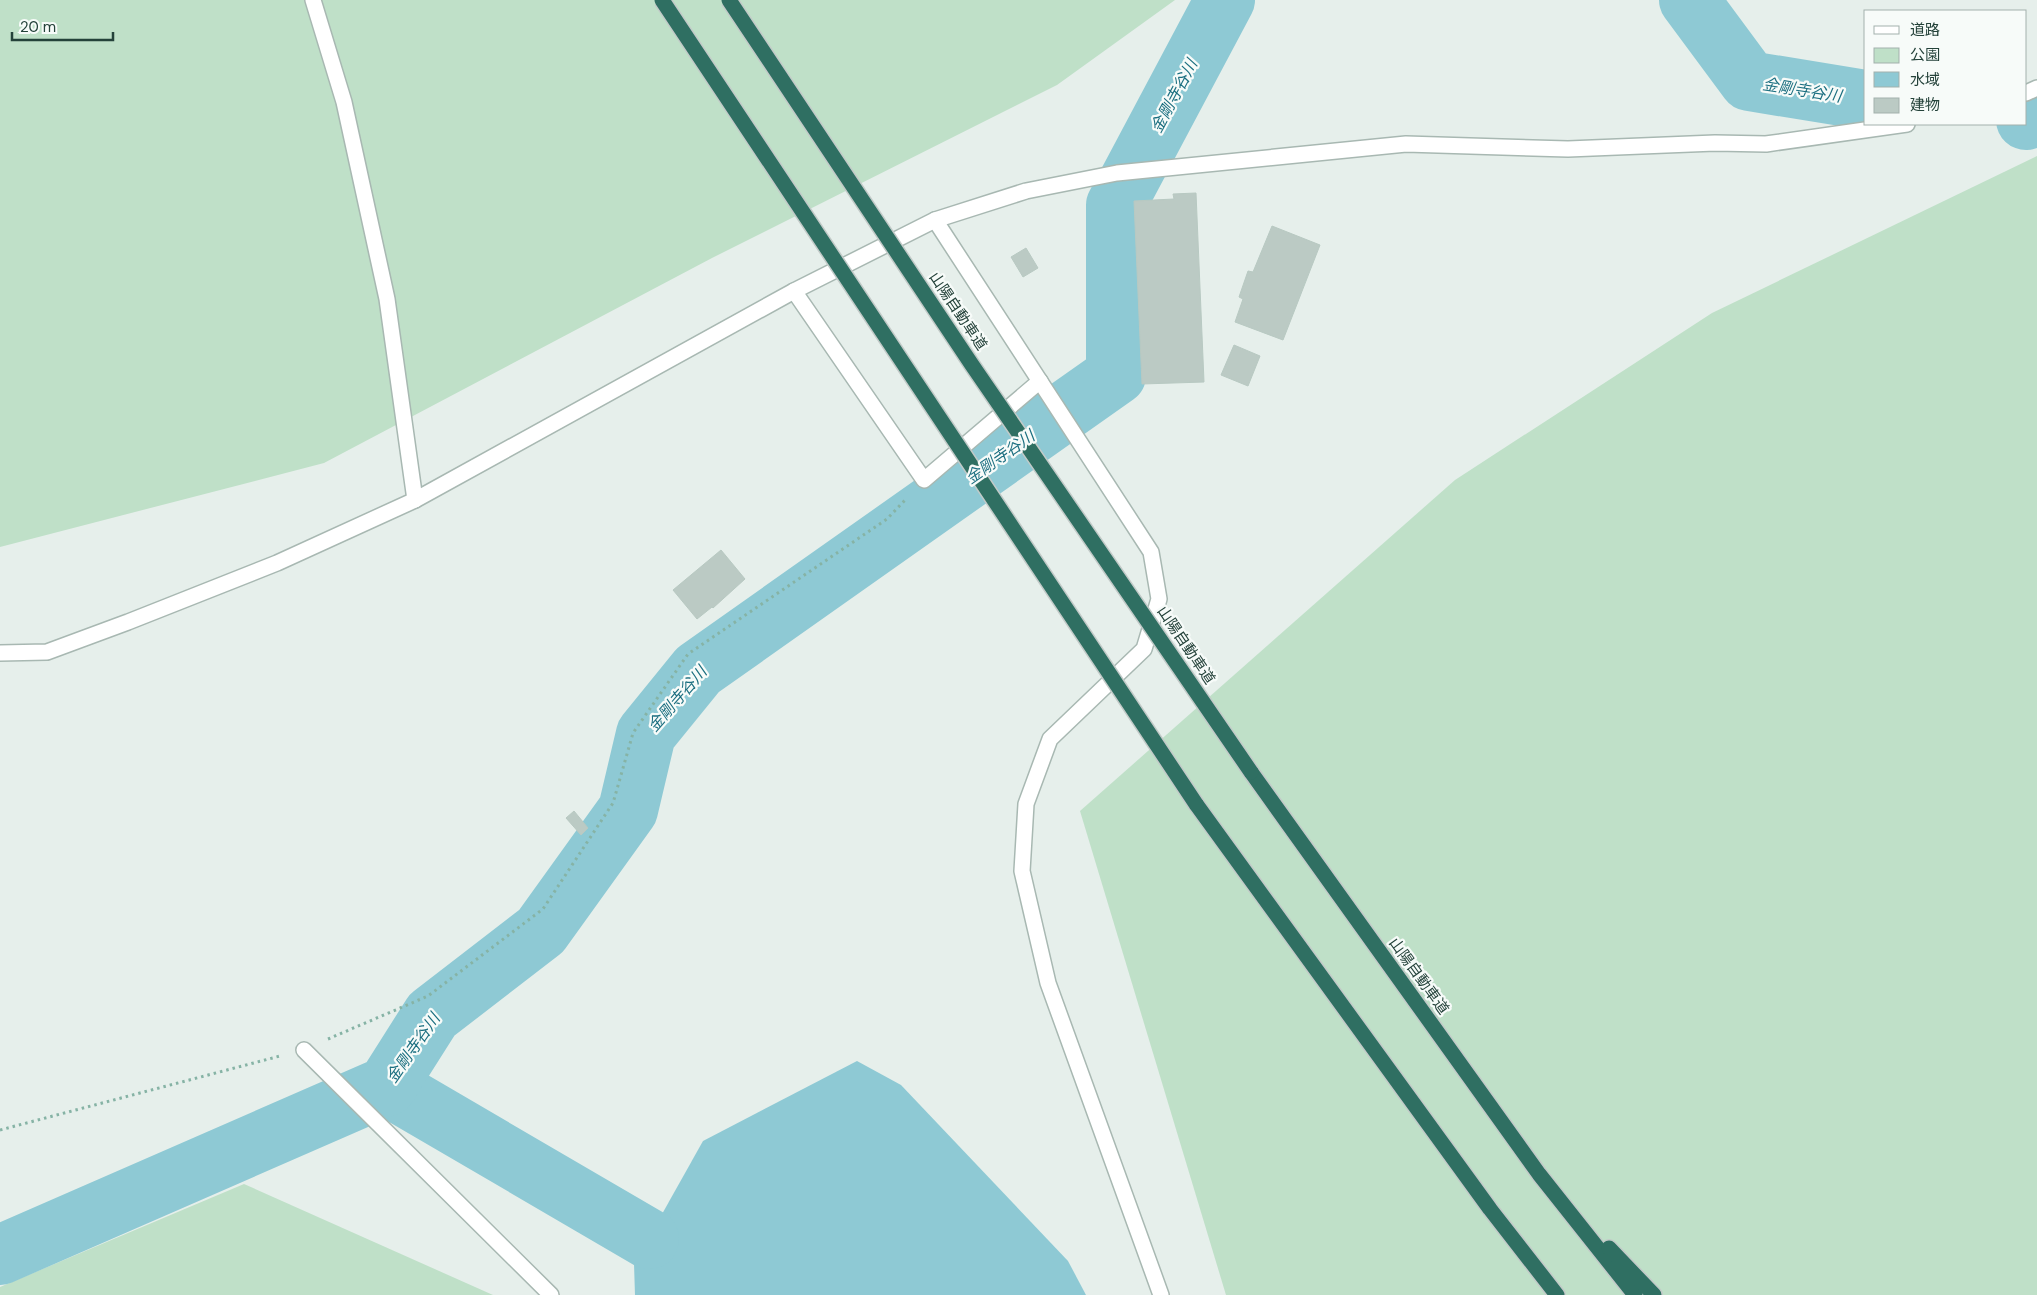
<svg xmlns="http://www.w3.org/2000/svg" width="2037" height="1295" font-family="'DM Sans','Noto Sans JP',sans-serif">
<style>
.green{fill:#bfe0c8}
.water{fill:#8ec9d4}
.lines{fill:none;stroke-linecap:round;stroke-linejoin:round}
.river{stroke:#8ec9d4;stroke-width:60}
.building{fill:#bbcac4;stroke:#b8c9c2}
.minor-casing{stroke:#a8b8b2;stroke-width:18}
.motorway-casing{stroke:#c2cac8;stroke-width:18}
.path{stroke:#86b3a5;stroke-width:3;stroke-dasharray:2.5 4;stroke-linecap:butt}
.minor{stroke:#fff;stroke-width:15}
.motorway{stroke:#2f6f62;stroke-width:15}
.motorway-bridge-casing{stroke:#c2cac8;stroke-width:18;stroke-linecap:butt}
.motorway-bridge{stroke:#2f6f62;stroke-width:15}
.labels{text-anchor:middle;dominant-baseline:central;stroke-width:4.5;stroke-linejoin:round;paint-order:stroke}
.street-label{font-size:15px;fill:#24423a;stroke:#f7fbf9}
.water-label{font-size:16px;font-style:italic;fill:#1c6f80;stroke:#f7fbf9}
</style>
<rect width="100%" height="100%" fill="#e6efeb"/>
<!-- green -->
<g class="green">
<polygon points="0,0 1175,0 1057,85 712,258 324,463 0,547"/>
<polygon points="2037,156 2037,1295 1226,1295 1080,811 1455,480 1712,313"/>
<polygon points="244,1184 493,1295 0,1295 0,1287"/>
</g>
<!-- water -->
<polygon class="water" points="857,1061 901,1085 1068,1261 1086,1295 635,1295 634,1264 703,1141"/>
<g class="lines">
<!-- river -->
<g class="river">
<polyline points="1689,0 1749,81 1866,100"/>
<polyline points="2026,120 2037,115"/>
<polyline points="387,1086 649,1239"/>
<polyline points="0,1255 387,1086 432,1015 541,931 628,810 646,734 698,670 1116,375 1116,205 1225,0"/>
</g>
</g>
<!-- building -->
<g class="building">
<polygon points="1196,193 1204,382 1142,384 1134,201 1174,199 1173,194"/>
<polygon points="1272,226 1320,245 1283,340 1235,322 1243,299 1239,297 1248,271 1253,272"/>
<polygon points="1026,248 1038,268 1023,277 1011,257"/>
<polygon points="1234,345 1260,356 1248,386 1221,375"/>
<polygon points="721,550 745,579 713,608 712,607 697,619 673,590"/>
<polygon points="574,811 588,828 581,835 566,818"/>
</g>
<g class="lines">
<!-- minor casing -->
<g class="minor-casing">
<g id="minor">
<polyline points="313,0 344,102 387,299 415,500"/>
<polyline points="2026,93 2037,88"/>
<polyline points="935,220 1151,552 1159,599 1144,649 1050,739 1026,804 1022,871 1048,983 1161,1295"/>
<polyline points="794,291 924,480 1040,381"/>
<polyline points="0,653 47,652 128,622 277,563 415,500 794,291 935,220 1026,191 1117,173 1406,144 1568,149 1715,143 1766,144 1907,124"/>
<polyline points="304,1050 551,1295"/>
</g>
</g>
<!-- motorway casing -->
<g class="motorway-casing">
<g id="motorway">
<polyline points="1251,772 1539,1174 1635,1295"/>
<polyline points="1196,804 1490,1209 1557,1295"/>
<polyline points="1609,1248 1654,1295"/>
</g>
</g>
<!-- path -->
<g class="path">
<polyline points="328,1039 428,996 543,909 613,803 633,733 688,654 887,519 907,498"/>
<polyline points="0,1130 280,1056"/>
</g>
<!-- minor -->
<use href="#minor" class="minor"/>
<!-- motorway -->
<use href="#motorway" class="motorway"/>
<!-- motorway-bridge casing -->
<g class="motorway-bridge-casing">
<g id="motorway-bridge">
<polyline points="662,0 1196,804"/>
<polyline points="729,0 972,365 1251,772"/>
</g>
</g>
<!-- motorway-bridge -->
<use href="#motorway-bridge" class="motorway-bridge"/>
</g>
<g class="labels">
<!-- street labels -->
<g class="street-label">
<text transform="translate(958 311) rotate(56)">山陽自動車道</text>
<text transform="translate(1186 645) rotate(56)">山陽自動車道</text>
<text transform="translate(1419 976) rotate(54)">山陽自動車道</text>
</g>
<!-- water labels -->
<g class="water-label">
<text transform="translate(1802 90) rotate(9)">金剛寺谷川</text>
<text transform="translate(1174 96) rotate(-62)">金剛寺谷川</text>
<text transform="translate(1000 457) rotate(-35)">金剛寺谷川</text>
<text transform="translate(677 699) rotate(-49)">金剛寺谷川</text>
<text transform="translate(413 1048) rotate(-55)">金剛寺谷川</text>
</g>
</g>
<!-- legend -->
<rect x="1864" y="10" width="162" height="115" fill="#f7fbf9" stroke="#a3b1ad"/>
<rect x="1874" y="26" width="25" height="8" fill="#ffffff" stroke="#a3b1ad"/>
<text x="1910" y="35" font-size="15" fill="#24423a">道路</text>
<rect x="1874" y="48" width="25" height="15" fill="#bfe0c8" stroke="#a3b1ad"/>
<text x="1910" y="60" font-size="15" fill="#24423a">公園</text>
<rect x="1874" y="72" width="25" height="15" fill="#8ec9d4" stroke="#a3b1ad"/>
<text x="1910" y="85" font-size="15" fill="#24423a">水域</text>
<rect x="1874" y="98" width="25" height="15" fill="#bbcac4" stroke="#a3b1ad"/>
<text x="1910" y="110" font-size="15" fill="#24423a">建物</text>
<!-- scale -->
<path d="M12 32v8h101v-8" fill="none" stroke="#24423a" stroke-width="2.5"/>
<text x="20" y="32" font-size="15" fill="#24423a" stroke="#f7fbf9" stroke-width="4" paint-order="stroke">20 m</text>
</svg>
